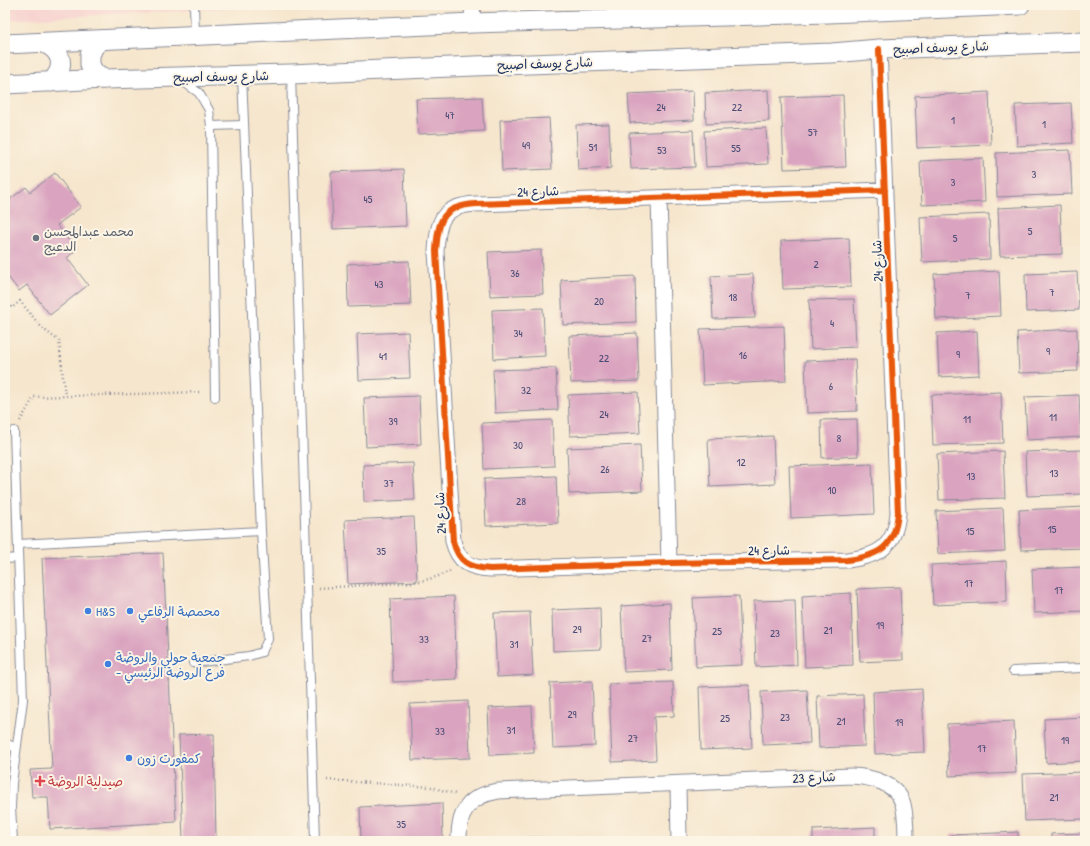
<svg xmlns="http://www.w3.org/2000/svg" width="1090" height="846" font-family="'Patrick Hand','Playpen Sans Arabic',sans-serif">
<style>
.built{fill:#f7d0ce}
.building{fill:#daa4c0}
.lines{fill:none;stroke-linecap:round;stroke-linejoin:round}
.service-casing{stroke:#888a96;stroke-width:10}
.minor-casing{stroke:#888a96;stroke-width:17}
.tertiary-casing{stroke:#888a96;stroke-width:21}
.path{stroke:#888a96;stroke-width:2.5;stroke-dasharray:1 3;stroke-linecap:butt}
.service{stroke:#fff;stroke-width:8}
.minor{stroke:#fff;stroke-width:15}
.tertiary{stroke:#fff;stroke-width:19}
.cycleway-casing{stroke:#fcf5e5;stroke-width:8}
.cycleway{stroke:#e8590c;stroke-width:6}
.worship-dot{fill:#6b7280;stroke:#fcf5e5;stroke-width:1.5}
.shop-dot{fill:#3f7fe0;stroke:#fcf5e5;stroke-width:1.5}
.health-dot{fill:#e0444e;stroke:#fcf5e5;stroke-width:1.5}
.labels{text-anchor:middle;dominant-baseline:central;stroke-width:4;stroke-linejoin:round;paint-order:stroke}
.number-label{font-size:11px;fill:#4b4c76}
.street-label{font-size:13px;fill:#1b2f5e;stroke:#fcf5e5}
.worship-label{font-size:13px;fill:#5b616d;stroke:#fcf5e5;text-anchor:start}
.shop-label{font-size:13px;fill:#366cbe;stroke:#fcf5e5;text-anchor:start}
.health-label{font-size:13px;fill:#be3a42;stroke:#fcf5e5;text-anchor:start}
</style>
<rect width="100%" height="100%" fill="#fcf5e5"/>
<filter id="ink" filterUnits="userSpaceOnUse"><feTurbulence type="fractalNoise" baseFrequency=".025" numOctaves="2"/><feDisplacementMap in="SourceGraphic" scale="8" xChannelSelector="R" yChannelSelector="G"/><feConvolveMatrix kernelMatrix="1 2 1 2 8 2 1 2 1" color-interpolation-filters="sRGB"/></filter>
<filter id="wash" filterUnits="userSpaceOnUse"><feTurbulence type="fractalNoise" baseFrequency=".012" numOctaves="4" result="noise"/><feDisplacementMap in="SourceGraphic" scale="16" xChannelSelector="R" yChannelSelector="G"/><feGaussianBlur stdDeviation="0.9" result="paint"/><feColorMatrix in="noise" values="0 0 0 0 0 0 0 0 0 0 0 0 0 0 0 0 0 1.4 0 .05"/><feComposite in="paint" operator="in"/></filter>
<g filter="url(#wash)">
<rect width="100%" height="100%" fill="#f6e6cd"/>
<!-- built -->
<polygon class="built" points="5,5 286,5 5,20"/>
<g id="blocks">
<!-- building -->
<g class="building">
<polygon points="768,90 769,121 706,124 705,93"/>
<polygon points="693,91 694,120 630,123 628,94"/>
<polygon points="989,92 991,145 917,148 915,96"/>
<polygon points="843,95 846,167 784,169 781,97"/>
<polygon points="482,97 484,131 418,134 416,99"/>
<polygon points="1071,103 1073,143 1017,146 1015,105"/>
<polygon points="549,118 552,169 502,171 500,120"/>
<polygon points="609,124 611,168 578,170 576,125"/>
<polygon points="766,128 768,164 706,167 704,131"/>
<polygon points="693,130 695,167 631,169 629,133"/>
<polygon points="1070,150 1072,194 997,197 996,153"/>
<polygon points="983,158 985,202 922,205 920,161"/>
<polygon points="404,169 406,226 333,229 331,172"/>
<polygon points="55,173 81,207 57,225 76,250 67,258 88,285 50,315 27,285 19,291 5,273 5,203 26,187 30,192"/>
<polygon points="1060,205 1062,254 1000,256 998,208"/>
<polygon points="989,214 990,259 922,262 920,217"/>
<polygon points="849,238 851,287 783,289 781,241"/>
<polygon points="541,250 543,294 490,296 488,252"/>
<polygon points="409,261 411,305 348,307 347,264"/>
<polygon points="999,271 1001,316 936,319 934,274"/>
<polygon points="1077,272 1079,310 1026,312 1025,274"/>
<polygon points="753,274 755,318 713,319 711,276"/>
<polygon points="635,276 636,322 563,325 561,280"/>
<polygon points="854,299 856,347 811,349 809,300"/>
<polygon points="543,308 545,356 494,359 492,310"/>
<polygon points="784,326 786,381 703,385 700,329"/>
<polygon points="1077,329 1078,371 1019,373 1017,332"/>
<polygon points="977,331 979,375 939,377 937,333"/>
<polygon points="408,332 410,378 359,380 357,334"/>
<polygon points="637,333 639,381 571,383 569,336"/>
<polygon points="855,359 857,411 807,413 805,361"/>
<polygon points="556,368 558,410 495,413 493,370"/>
<polygon points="638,392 640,433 570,436 568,395"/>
<polygon points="1001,392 1003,443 933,445 931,395"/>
<polygon points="1079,395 1081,437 1027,440 1025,397"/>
<polygon points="419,396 421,444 366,447 364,398"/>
<polygon points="857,419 858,456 822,458 821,420"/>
<polygon points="552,420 554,466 484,469 482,423"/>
<polygon points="773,436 775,484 710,487 708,439"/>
<polygon points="640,445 642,491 569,494 567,448"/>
<polygon points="1082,450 1083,494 1027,496 1025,452"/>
<polygon points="1003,451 1005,498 939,500 937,454"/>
<polygon points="413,463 415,500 364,502 363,465"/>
<polygon points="872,463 874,514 791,518 789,466"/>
<polygon points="556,476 558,523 486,526 484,479"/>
<polygon points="1085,507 1085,548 1021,550 1019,510"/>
<polygon points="1003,508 1005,551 938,554 936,511"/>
<polygon points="414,517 417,581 348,584 345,520"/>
<polygon points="163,553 176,822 50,829 48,797 32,797 30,770 52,769 42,558"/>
<polygon points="1006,561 1007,602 933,605 931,565"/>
<polygon points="1085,567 1085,611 1034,613 1032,569"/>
<polygon points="900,587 903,660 860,662 857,589"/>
<polygon points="851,593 853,665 805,667 802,596"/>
<polygon points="454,596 457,679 393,682 390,599"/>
<polygon points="739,596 742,665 696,667 693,598"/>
<polygon points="795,600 797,665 756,667 754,601"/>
<polygon points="670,603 672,670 624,672 621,606"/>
<polygon points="600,608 601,649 553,651 552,610"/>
<polygon points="530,612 533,675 497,677 494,613"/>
<polygon points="592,681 595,746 553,748 550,683"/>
<polygon points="673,682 674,716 654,717 656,760 612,762 609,684"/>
<polygon points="749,685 752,748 701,750 699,687"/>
<polygon points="922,689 925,752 875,754 873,692"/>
<polygon points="807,690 810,743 763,745 761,692"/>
<polygon points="863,694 865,746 819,748 817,696"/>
<polygon points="468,701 470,758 412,760 410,704"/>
<polygon points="532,706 534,753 490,755 488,708"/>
<polygon points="1085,717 1085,761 1046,763 1044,719"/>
<polygon points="1014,721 1016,773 949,776 947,724"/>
<polygon points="214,734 216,841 183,841 179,735"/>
<polygon points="1085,772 1085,819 1025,821 1023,774"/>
<polygon points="442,803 443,841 361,841 360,807"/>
<polygon points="875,827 875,841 813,841 813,830"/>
<polygon points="1018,832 1018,841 951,841 951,835"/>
<polygon points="1085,833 1085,841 1051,841 1051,834"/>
<polygon points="566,838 566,841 523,841 523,840"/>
</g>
</g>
</g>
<g filter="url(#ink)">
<use href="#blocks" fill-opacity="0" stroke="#888a96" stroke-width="1"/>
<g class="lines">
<!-- service casing -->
<g class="service-casing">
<g id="service">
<polyline points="194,5 195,36"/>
<polyline points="291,74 315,841"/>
<polyline points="181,80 199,93 209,110 211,126 215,397"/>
<polyline points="211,126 244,125"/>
<polyline points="18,544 261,531 242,75"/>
<polyline points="5,559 18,558"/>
<polyline points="193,663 249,656 262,652 268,639 261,531"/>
<polyline points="1013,671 1082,668 1085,665"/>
<polyline points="5,743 16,748"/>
<polyline points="13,841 11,807 12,783 23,700 14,431"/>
</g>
</g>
<!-- minor casing -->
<g class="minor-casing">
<g id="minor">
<polyline points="472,5 473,23"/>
<path d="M879,49L898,513C895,547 879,556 847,560L669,563L490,569C470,568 458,562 453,541L436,251C438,220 442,206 476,204L885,190"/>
<polyline points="659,198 669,563"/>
<polyline points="678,784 679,841"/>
<path d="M459,841C458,811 469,796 498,791L852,776C871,777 897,783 903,804C906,816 906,829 906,841"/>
</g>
</g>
<!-- tertiary casing -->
<g class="tertiary-casing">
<g id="tertiary">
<polyline points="102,40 94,46 90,55 90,65 95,74 104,79"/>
<path d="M44,43C63,51 66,68 51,82"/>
<polyline points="5,44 473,23 829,13 1020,5"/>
<polyline points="5,84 104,79 291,74 474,66 832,53 879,49 1085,42"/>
</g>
</g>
<!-- path -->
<g class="path">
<polyline points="5,301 12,308 20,301 42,328 59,341 65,396"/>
<polyline points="20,421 34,397 201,392"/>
<path d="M319,588L414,582C427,580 438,577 450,571"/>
<polyline points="327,780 431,787 456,794"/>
</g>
<!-- service -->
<use href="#service" class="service"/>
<!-- minor -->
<use href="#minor" class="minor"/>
<!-- tertiary -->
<use href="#tertiary" class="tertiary"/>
<!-- cycleway casing -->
<g class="cycleway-casing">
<path id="cycleway" d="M879,49L898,513C895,547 879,556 847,560L669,563L490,569C470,568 458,562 453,541L436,251C438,220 442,206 476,204L885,190"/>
</g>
<!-- cycleway -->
<use href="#cycleway" class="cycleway"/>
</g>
</g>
<!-- markers -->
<circle class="worship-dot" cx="36" cy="238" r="4"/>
<g class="shop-dot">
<circle cx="88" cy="611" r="4"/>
<circle cx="130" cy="611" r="4"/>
<circle cx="108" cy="664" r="4"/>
<circle cx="129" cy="758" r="4"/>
</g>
<path class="health-dot" d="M38 775h4v4h4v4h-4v4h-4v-4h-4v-4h4z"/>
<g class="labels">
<!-- number labels -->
<g class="number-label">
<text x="661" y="107">24</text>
<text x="737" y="107">22</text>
<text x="450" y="115">47</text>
<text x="953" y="120">1</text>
<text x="1044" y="124">1</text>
<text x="813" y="132">57</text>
<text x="526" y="145">49</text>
<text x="593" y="147">51</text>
<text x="736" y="148">55</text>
<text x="662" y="150">53</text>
<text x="1034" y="174">3</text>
<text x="953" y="182">3</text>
<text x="368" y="199">45</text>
<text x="1030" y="231">5</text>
<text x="955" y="238">5</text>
<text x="816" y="264">2</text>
<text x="515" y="273">36</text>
<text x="379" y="284">43</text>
<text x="1052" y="292">7</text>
<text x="968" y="295">7</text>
<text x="733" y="297">18</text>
<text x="599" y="301">20</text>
<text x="832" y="323">4</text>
<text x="518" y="333">34</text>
<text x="1048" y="351">9</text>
<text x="958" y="354">9</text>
<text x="743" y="355">16</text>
<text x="383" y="356">41</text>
<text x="604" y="358">22</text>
<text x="831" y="386">6</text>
<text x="526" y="390">32</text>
<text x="604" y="414">24</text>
<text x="1053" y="417">11</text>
<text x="967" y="419">11</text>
<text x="393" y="421">39</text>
<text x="839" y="438">8</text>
<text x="518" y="445">30</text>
<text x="741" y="462">12</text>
<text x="605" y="469">26</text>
<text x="1054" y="473">13</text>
<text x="971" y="476">13</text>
<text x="389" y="483">37</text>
<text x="832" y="490">10</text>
<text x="521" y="501">28</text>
<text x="1052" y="529">15</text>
<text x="970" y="531">15</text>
<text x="381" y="551">35</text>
<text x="969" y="583">17</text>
<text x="1059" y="590">17</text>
<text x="880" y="625">19</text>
<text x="577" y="629">29</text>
<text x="828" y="630">21</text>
<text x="717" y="631">25</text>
<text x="775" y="633">23</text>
<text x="647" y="638">27</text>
<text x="424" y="639">33</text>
<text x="514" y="644">31</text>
<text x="572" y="714">29</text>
<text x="785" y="717">23</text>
<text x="725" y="718">25</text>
<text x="841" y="721">21</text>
<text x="899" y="722">19</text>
<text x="511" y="730">31</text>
<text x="440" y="731">33</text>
<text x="633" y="738">27</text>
<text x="1065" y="740">19</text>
<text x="982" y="748">17</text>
<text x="1054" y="797">21</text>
<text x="401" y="824">35</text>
</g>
<!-- street labels -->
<g class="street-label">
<text transform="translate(941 47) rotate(-2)">شارع يوسف اصبيح</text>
<text transform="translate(545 63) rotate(-2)">شارع يوسف اصبيح</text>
<text transform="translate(221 76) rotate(-1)">شارع يوسف اصبيح</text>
<text transform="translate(538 191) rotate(-2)">شارع 24</text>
<text transform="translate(877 261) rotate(-92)">شارع 24</text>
<text transform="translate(440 513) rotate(-93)">شارع 24</text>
<text transform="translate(769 550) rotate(-1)">شارع 24</text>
<text transform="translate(814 777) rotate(-3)">شارع 23</text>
</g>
<!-- worship labels -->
<g class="worship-label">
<text x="44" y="231">محمد عبدالمحسن<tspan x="44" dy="15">الدعيج</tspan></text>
</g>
<!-- shop labels -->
<g class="shop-label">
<text x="96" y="611">H&amp;S</text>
<text x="138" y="611">محمصة الرفاعي</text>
<text x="116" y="657">جمعية حولي والروضة<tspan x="116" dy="15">- فرع الروضة الرئيسي</tspan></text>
<text x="137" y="758">كمفورت زون</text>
</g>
<!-- health labels -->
<g class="health-label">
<text x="48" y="781">صيدلية الروضة</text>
</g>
</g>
<!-- margin -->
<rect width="1090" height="846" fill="none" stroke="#fcf5e5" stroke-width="20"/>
</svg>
